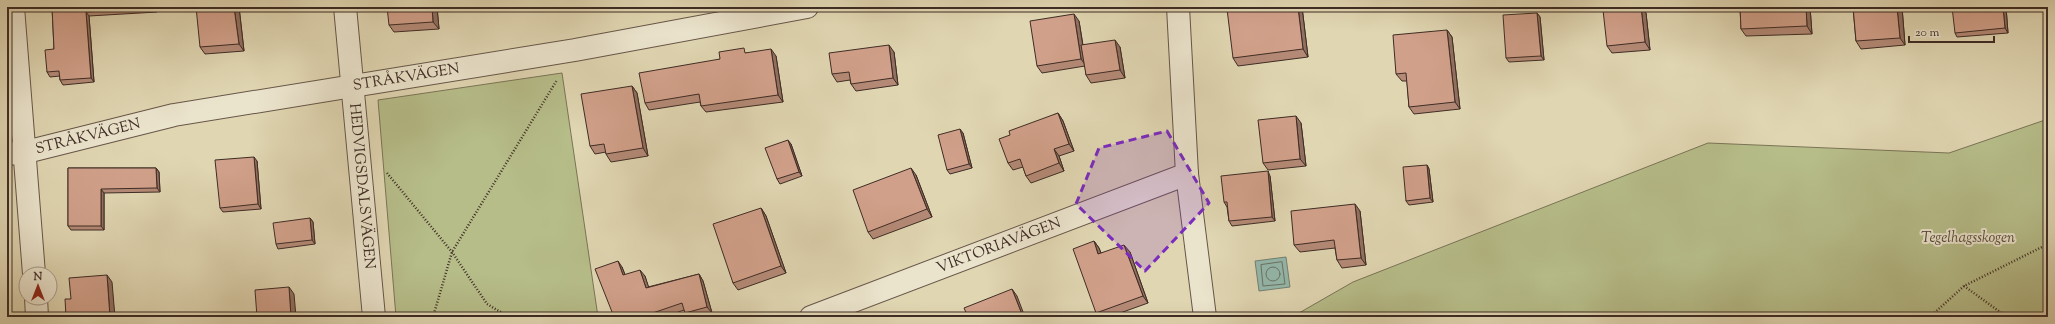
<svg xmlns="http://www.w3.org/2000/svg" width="2055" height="324" font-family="'Sorts Mill Goudy',serif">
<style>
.green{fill:#b6bd89;stroke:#7a7457}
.water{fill:#94b9ac;stroke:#728176}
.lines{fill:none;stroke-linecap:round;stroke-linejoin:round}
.shore{stroke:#697268;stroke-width:1}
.minor-casing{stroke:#665648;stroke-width:24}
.tertiary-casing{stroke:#665648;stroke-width:24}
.path{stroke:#3e2c25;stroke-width:2.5;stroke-dasharray:1 2;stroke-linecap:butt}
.minor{stroke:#ebe4cd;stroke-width:22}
.tertiary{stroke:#ebe4cd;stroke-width:22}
.wall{fill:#b48a77;stroke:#3e2c25}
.shaded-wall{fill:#927061;stroke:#3e2c25}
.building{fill:#d1a08a;stroke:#3e2c25}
.marked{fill:#7b2cbf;fill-opacity:0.2;stroke:#7b2cbf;stroke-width:3;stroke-dasharray:8 5;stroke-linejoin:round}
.labels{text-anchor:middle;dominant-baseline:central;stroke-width:4;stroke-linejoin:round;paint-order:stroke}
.street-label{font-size:15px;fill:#3e2c25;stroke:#ebe4cd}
.park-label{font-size:15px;font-style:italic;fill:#564939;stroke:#ebe4cd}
</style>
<rect width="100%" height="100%" fill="#e0d6b2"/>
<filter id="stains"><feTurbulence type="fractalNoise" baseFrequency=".005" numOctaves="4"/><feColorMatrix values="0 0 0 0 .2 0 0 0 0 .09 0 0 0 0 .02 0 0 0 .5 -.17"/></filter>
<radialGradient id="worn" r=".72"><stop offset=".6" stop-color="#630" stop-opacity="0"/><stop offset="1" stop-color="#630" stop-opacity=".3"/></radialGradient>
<!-- green -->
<g class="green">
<polygon points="562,73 598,317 396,317 378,100"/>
<polygon points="2048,119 2048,317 1292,317 1353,282 1708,143 1949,153"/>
</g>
<!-- water -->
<polygon class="water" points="1286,257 1290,287 1259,291 1255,261"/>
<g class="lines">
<!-- shore -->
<g class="shore">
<polygon points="1282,262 1285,284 1263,286 1261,265"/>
<circle cx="1273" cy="274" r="7"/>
</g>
<!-- minor casing -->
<g class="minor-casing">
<g id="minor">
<polyline points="13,7 34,274"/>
<polyline points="1178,7 1187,174 1205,317"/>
<path id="s1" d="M7,154L26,152L174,115L353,86"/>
<polyline points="36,298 37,317"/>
<path id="s2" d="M811,317L1187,174"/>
</g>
</g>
<!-- tertiary casing -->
<g class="tertiary-casing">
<g id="tertiary">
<path id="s3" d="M345,7L374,317"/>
<path id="s4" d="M353,86L575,50L807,7"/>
</g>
</g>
<!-- path -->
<g class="path">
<polyline points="387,173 452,252 487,304 509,317"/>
<polyline points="1964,286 2007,317"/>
<polyline points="433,317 452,252 557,80"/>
<polyline points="1930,317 1964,286 2048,244"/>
</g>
<!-- minor -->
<use href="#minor" class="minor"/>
<!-- tertiary -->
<use href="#tertiary" class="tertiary"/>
</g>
<!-- wall -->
<g class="wall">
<polygon points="52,7 157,7 157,12 89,16 94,82 63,85 60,80 60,76 50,77 47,72 54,49"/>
<polygon points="239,7 244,51 205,54 200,47"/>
<polygon points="437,7 439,29 394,32 389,25"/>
<polygon points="1302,7 1308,57 1238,66 1233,58"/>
<polygon points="1740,7 1810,7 1812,34 1746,36 1741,29"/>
<polygon points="1853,7 1902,7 1905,45 1861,49 1856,41"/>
<polygon points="2006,7 2008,33 1957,37 1955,33"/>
<polygon points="1537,13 1540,17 1544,60 1509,62 1506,58"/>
<polygon points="1646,13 1650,50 1612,53 1607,46"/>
<polygon points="1079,21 1083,45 1120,47 1125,78 1091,83 1086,75 1085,66 1042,73 1037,66"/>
<polygon points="1447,30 1452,37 1460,109 1414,114 1409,107 1407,81 1402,81 1396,74"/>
<polygon points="894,52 898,85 856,91 851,84 850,80 837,82 832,74"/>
<polygon points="747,53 776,56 783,102 706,112 701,106 700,102 649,110 645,103 720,59"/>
<polygon points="632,86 637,93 648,156 611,162 606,154 606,152 595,154 590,146"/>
<polygon points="1058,113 1063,121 1074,151 1059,156 1064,171 1031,183 1026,176 1023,167 1013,170 1008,163 1010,135"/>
<polygon points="1301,123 1306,166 1268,170 1263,163"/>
<polygon points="963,133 972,168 950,174 947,170"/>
<polygon points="791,144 802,176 780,184 777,179"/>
<polygon points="257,161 261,209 223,212 220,208"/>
<polygon points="1427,165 1429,169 1433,202 1409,205 1406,201"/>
<polygon points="68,168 156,168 159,172 160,192 104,193 104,230 71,230 68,226"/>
<polygon points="916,175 932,217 873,239 868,232"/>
<polygon points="1270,176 1275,221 1232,226 1229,221 1227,207 1224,202"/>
<polygon points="761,208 766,216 786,273 738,290 733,283"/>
<polygon points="1360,211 1366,265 1342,268 1337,260 1335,248 1300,252 1294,245"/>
<polygon points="310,218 313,222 315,244 278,249 276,244"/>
<polygon points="1094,241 1099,248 1101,253 1130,252 1148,303 1109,317 1098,317 1096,313"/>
<polygon points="622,267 625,275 645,276 648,287 699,274 703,281 712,313 697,317 688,317 685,313 684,310 664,317 614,317"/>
</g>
<!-- shaded-wall -->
<g class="shaded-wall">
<polygon points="154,7 157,7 157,12 154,8"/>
<polygon points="234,7 239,7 244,51 239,44"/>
<polygon points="432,7 437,7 439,29 433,22"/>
<polygon points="1298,7 1302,7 1308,57 1303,49"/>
<polygon points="1641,7 1642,7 1646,13 1650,50 1645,42"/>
<polygon points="1806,7 1810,7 1812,34 1807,26"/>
<polygon points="1897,7 1902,7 1905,45 1900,38"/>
<polygon points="2003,7 2006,7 2008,33 2005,28"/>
<polygon points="86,12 89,16 94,82 91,78"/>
<polygon points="1537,13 1540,17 1544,60 1541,56"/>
<polygon points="1074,14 1079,21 1086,66 1081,59"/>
<polygon points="1447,30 1452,37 1460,109 1455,102"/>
<polygon points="1115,40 1120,47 1125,78 1120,70"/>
<polygon points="889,45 894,52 898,85 893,78"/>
<polygon points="771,49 776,56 783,102 778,95"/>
<polygon points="632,86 637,93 648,156 643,148"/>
<polygon points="1058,113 1063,121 1074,151 1069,144"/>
<polygon points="1296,116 1301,123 1306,166 1300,159"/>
<polygon points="960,129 963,133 972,168 969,164"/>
<polygon points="788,140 791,144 802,176 799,172"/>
<polygon points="1054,149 1059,156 1064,171 1059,163"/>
<polygon points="254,157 257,161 261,209 258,204"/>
<polygon points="1427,165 1429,169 1433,202 1430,198"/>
<polygon points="156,168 159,172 160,192 157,188"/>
<polygon points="911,168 916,175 932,217 927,209"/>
<polygon points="1268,171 1270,176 1275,221 1272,217"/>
<polygon points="101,189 104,193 104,230 101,226"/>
<polygon points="1355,204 1360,211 1366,265 1361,258"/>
<polygon points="761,208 766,216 786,273 781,266"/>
<polygon points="310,218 313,222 315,244 312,240"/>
<polygon points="1094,241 1099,248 1104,261 1098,254"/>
<polygon points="1124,245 1130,252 1148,303 1143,296"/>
<polygon points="618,261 622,267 628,282 623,275"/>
<polygon points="640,270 645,276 651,294 646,288"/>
<polygon points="699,274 703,281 712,313 707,307"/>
<polygon points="107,275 112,282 115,317 110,317"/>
<polygon points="289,287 294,294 296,317 291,317"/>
<polygon points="1012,289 1017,296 1025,317 1023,317"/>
</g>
<!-- building -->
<g class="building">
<polygon points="52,7 154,7 154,8 86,12 91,78 60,80 59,71 47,72 45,50 54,49"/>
<polygon points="196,7 234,7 239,44 200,47"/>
<polygon points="387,7 432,7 433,22 389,25"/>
<polygon points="1241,7 1298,7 1303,49 1233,58 1227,9"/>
<polygon points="1630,7 1641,7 1645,42 1607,46 1603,10"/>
<polygon points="1740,7 1806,7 1807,26 1741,29"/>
<polygon points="1853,7 1897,7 1900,38 1856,41"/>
<polygon points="1952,7 2003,7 2005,28 1955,33"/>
<polygon points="1537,13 1541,56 1506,58 1503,15"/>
<polygon points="1074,14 1081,59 1037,66 1030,21"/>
<polygon points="1447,30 1455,102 1409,107 1406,73 1396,74 1393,35"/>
<polygon points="1115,40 1120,70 1086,75 1081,45"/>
<polygon points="889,45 893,78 851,84 849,72 832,74 829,53"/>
<polygon points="744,48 745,53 771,49 778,95 701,106 699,94 645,103 639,73 720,59 719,52"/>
<polygon points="632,86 643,148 606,154 604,144 590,146 581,94"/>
<polygon points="1058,113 1069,144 1054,149 1059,163 1026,176 1020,159 1008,163 999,139 1010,135 1009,131"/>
<polygon points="1296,116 1300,159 1263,163 1258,120"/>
<polygon points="960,129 969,164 947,170 938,135"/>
<polygon points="788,140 799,172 777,179 765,148"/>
<polygon points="254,157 258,204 220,208 215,160"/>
<polygon points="1427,165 1430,198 1406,201 1403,167"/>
<polygon points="68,168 156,168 157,188 101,189 101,226 68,226"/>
<polygon points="911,168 927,209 868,232 853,190"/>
<polygon points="1268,171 1272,217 1229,221 1227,202 1224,202 1221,176"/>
<polygon points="1355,204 1361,258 1337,260 1334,240 1294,245 1291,211"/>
<polygon points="761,208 781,266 733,283 713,224"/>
<polygon points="310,218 312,240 276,244 273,223"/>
<polygon points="1094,241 1098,254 1124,245 1143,296 1096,313 1073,249"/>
<polygon points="618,261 623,275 640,270 646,288 699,274 707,307 685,313 682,303 641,317 614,317 595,269"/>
<polygon points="107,275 110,317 66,317 65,299 71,299 69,278"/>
<polygon points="289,287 291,317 257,317 255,290"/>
<polygon points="1012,289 1023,317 968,317 964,308"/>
</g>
<!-- marked area -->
<path class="marked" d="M1167,131L1209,203L1145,271L1076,204L1099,148Z"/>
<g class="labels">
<!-- street labels -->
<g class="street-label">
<text stroke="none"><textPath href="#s4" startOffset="54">STRÅKVÄGEN</textPath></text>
<text stroke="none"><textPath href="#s1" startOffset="83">STRÅKVÄGEN</textPath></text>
<text stroke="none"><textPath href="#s3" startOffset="180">HEDVIGSDALSVÄGEN</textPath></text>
<text stroke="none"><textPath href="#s2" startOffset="201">VIKTORIAVÄGEN</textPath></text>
</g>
<!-- park labels -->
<g class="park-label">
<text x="1968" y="238">Tegelhagsskogen</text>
</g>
</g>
<!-- margin -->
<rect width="2055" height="324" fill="none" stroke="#e0d6b2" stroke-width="24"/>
<rect x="8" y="8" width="2039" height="308" fill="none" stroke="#3e2c25" stroke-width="2"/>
<rect x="12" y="12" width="2031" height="300" fill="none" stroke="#3e2c25"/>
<!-- north arrow -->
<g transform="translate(38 286)"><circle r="19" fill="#ebe4cd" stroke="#a69a8a"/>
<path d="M0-3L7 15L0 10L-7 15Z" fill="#8f2418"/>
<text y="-6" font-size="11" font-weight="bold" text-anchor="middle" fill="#3e2c25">N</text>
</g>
<!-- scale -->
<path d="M1909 36v6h85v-6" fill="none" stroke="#3e2c25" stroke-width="2"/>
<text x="1915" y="36" font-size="12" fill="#3e2c25" stroke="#ebe4cd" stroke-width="3" paint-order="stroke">20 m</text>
<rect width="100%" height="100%" filter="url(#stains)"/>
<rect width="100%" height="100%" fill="url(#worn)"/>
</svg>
